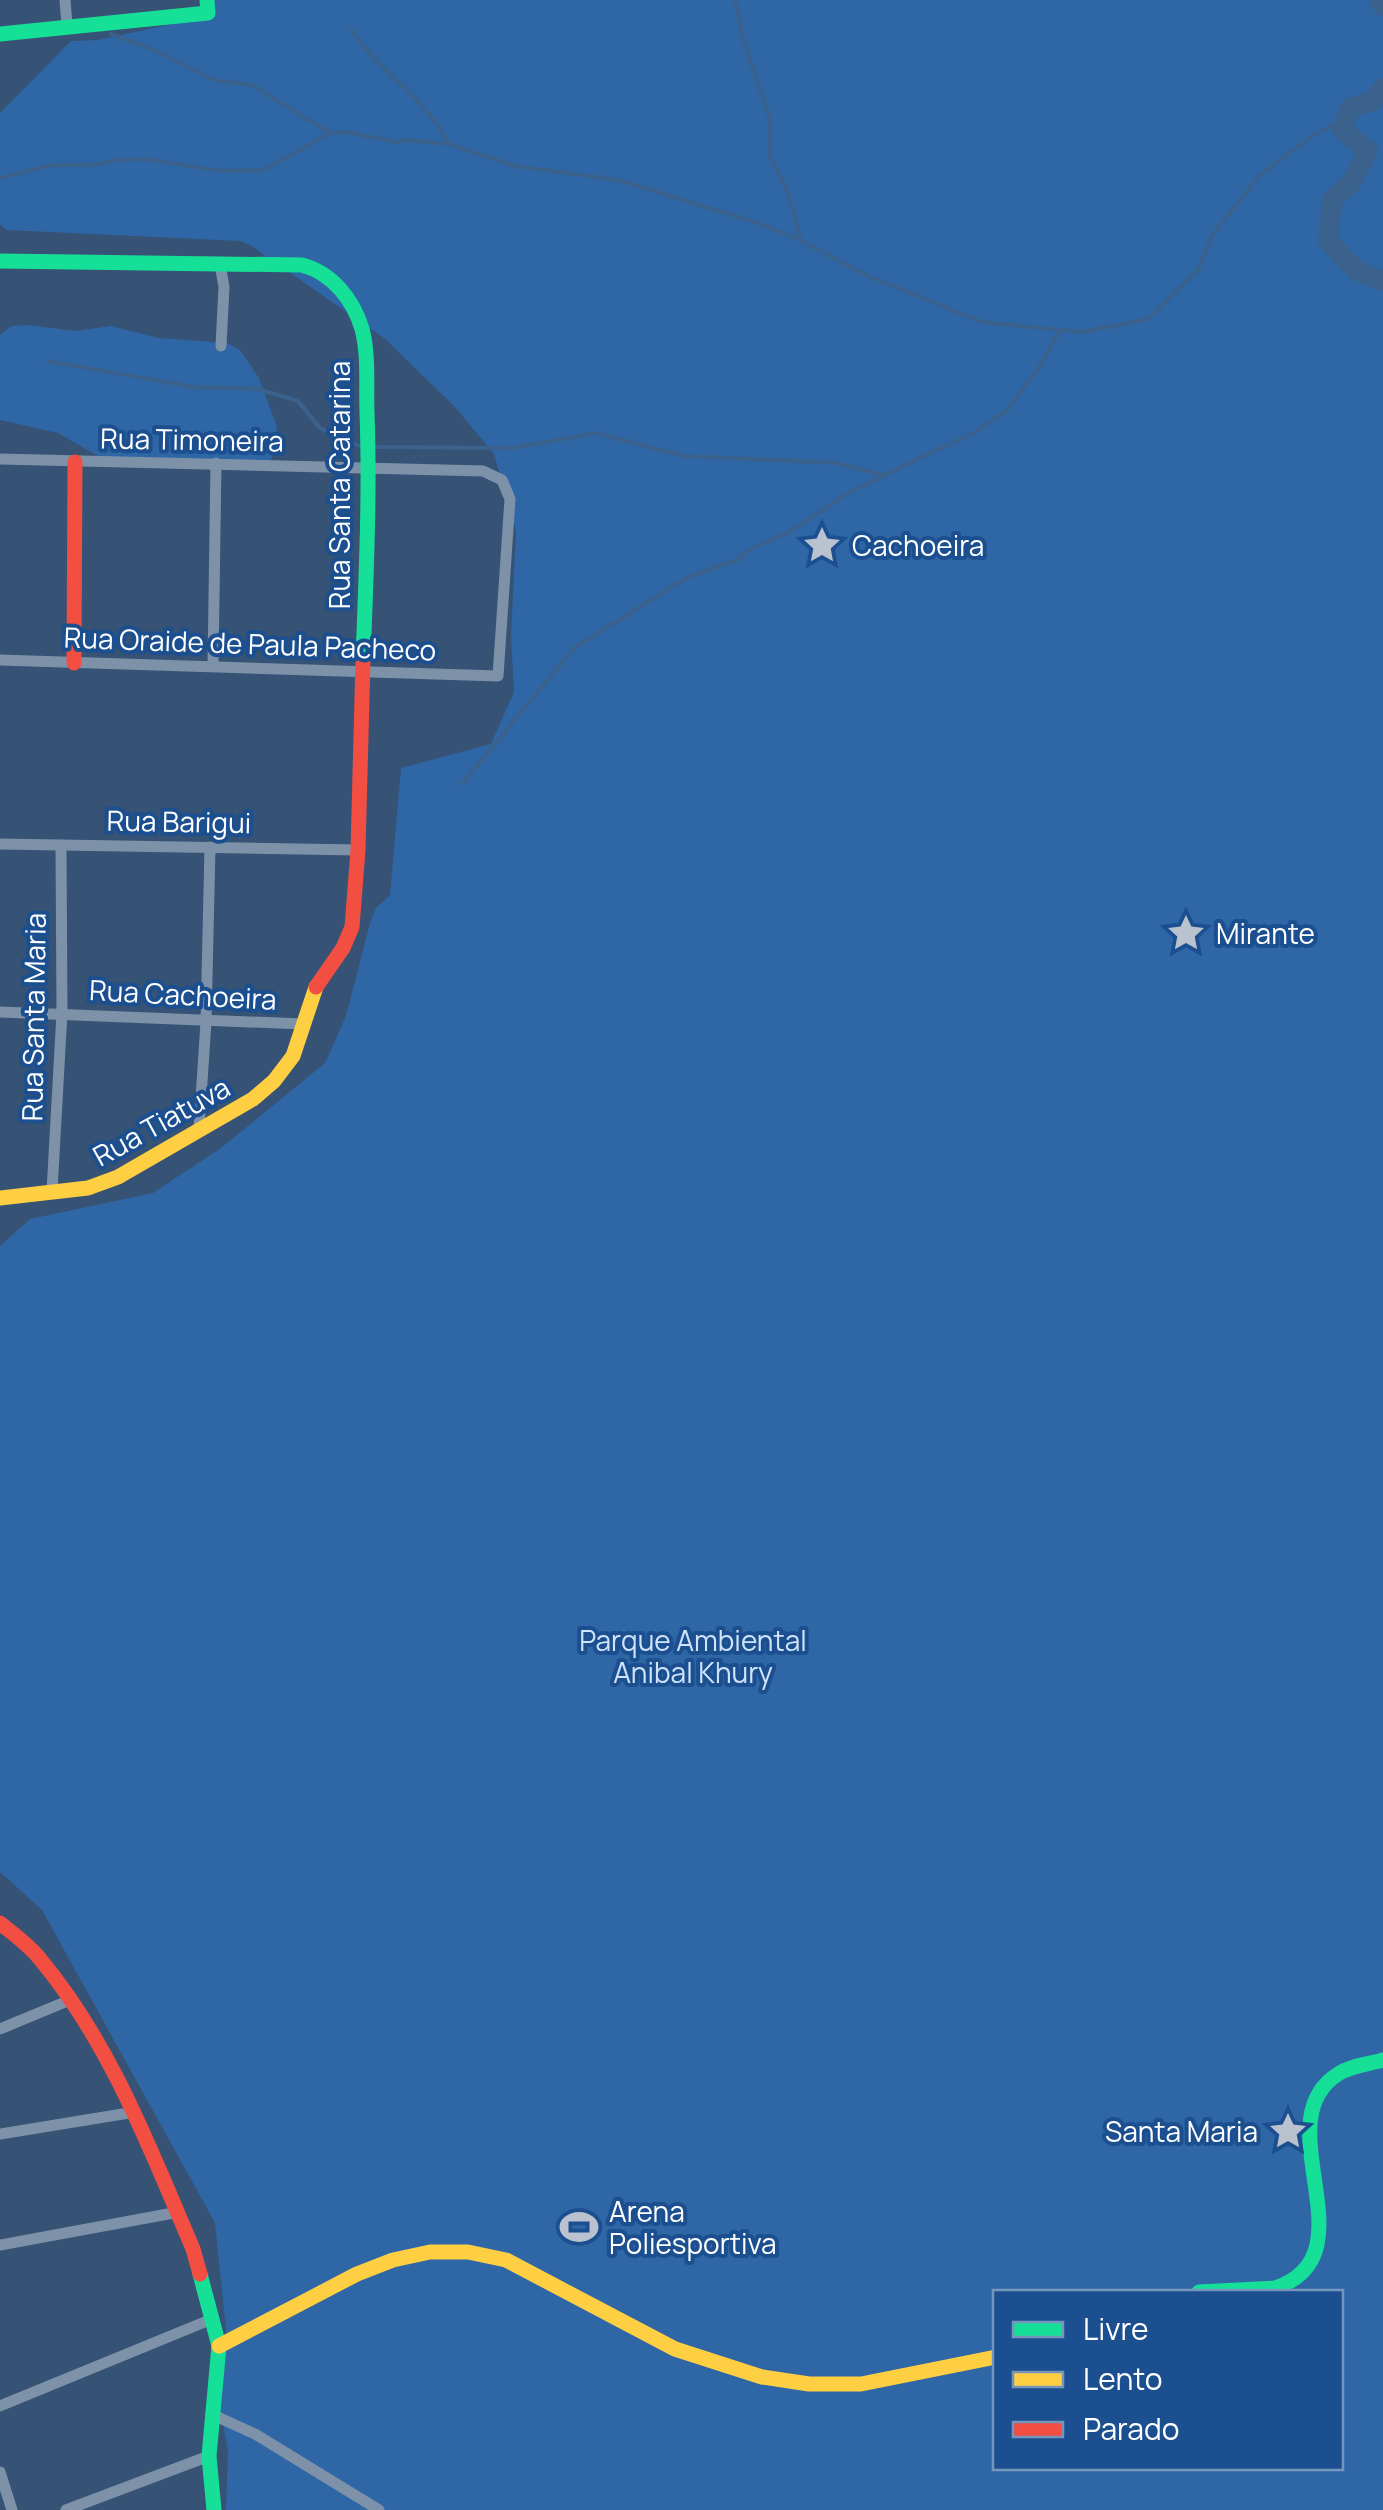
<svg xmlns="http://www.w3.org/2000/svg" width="1383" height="2510" font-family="Manrope,sans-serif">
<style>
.green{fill:#2f66a5;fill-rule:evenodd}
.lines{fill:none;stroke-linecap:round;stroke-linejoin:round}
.stream{stroke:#3b618d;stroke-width:4}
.river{stroke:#3b618d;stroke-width:20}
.street{stroke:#7d92a8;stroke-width:11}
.fast{stroke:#16e098;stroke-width:15}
.slow{stroke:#ffcf43;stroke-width:15}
.jam{stroke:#f24e42;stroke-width:15}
.labels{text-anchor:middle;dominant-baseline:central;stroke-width:8;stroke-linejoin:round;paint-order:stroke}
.street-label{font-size:28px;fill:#fff;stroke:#1b4f8f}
.poi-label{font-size:28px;fill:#fff;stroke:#1b4f8f;text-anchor:start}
.park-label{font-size:28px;fill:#cfe3fa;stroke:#1b4f8f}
</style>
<rect width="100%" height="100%" fill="#365274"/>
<!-- green -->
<g class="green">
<path d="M207,0H1383V2510H226L228,2450L212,2369L214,2360L228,2349L215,2223L42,1910L0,1872V1246L30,1219L153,1193L221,1148L325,1063L346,1016L370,923L376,908L390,895L401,768L491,744L514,692L511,637L516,530L494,454L455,407L384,338L250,245L240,241L6,230L0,224V113L71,41L98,40L185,21ZM996,2292H1340V2468H996Z"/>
<polygon points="28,325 75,331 111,326 159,338 227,343 240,350 259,378 277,427 278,444 270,461 105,460 58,433 0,420 0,335 12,326"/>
</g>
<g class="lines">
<!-- stream -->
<g class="stream">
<polyline points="735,0 743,39 769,116 770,156 787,190 801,241"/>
<path d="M351,29C379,72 426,98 449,144"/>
<polyline points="111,34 152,49 214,80 252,85 330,133"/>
<polyline points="0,178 52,165 91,165 120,160 147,159 220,171 264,170 330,133 346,132 396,142 406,140 449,144 515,166 618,180 755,222 791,236 871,277 982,322 1082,332 1148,319 1198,270 1213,234 1260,175 1312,136 1345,119"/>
<polyline points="47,361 194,387 258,389 298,401 319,427 340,439 364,447"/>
<polyline points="373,447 513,448 596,433 684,456 837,463 886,476"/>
<polyline points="462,784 574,648 688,577 739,559 752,548 788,533 850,492 975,432 1007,410 1038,369 1060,330"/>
</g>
<!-- river -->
<g class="river">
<polyline points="1379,0 1383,6"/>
<polyline points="1383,88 1373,101 1350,108 1342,130 1368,151 1352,182 1332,200 1328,241 1357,271 1383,281"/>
</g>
<!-- street -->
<g class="street">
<polyline points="65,0 67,25"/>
<polyline points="220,264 224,287 221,346"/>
<polyline points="0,459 483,471 502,480 510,499 498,676 0,660"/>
<polyline points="213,666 216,463"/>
<polyline points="0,844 358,850"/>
<polyline points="0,1012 303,1024"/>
<polyline points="199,1128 206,1022 210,847"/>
<polyline points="52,1191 62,1013 61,845"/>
<polyline points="0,2029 70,2000"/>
<polyline points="0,2134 135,2112"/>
<polyline points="0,2245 179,2212"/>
<polyline points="0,2406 212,2319"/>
<polyline points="211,2414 255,2434 379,2510"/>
<polyline points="0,2472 12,2510"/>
<polyline points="66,2510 209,2456"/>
</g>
<!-- fast -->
<g class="fast">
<polyline points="0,34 208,13 207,0"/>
<path d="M0,261L302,265C332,273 353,299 362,329C369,355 366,386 367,413C370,496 366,578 363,660"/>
<polyline points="200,2274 219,2346 209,2456 214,2510"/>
<path d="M1199,2292L1275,2288C1375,2255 1262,2122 1338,2074C1349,2066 1370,2064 1383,2060"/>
</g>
<!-- slow -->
<g class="slow">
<polyline points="0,1198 88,1188 118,1177 253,1099 274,1081 293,1056 316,987"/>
<polyline points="219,2346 357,2274 393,2260 430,2252 468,2252 506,2260 675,2349 762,2377 809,2384 861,2384 996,2357"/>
</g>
<!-- jam -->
<g class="jam">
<polyline points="74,663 75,462"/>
<polyline points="316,987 343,948 352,927 358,850 363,660"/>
<path d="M0,1923C13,1934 29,1945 40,1959C111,2044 150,2149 193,2249L200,2274"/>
</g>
</g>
<!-- icons -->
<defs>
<g id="sight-bare" transform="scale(3)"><path d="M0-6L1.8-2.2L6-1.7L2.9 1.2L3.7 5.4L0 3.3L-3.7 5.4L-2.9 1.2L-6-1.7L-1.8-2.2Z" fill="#b9c2ce" stroke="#1b4f8f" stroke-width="2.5" paint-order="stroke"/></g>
<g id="stadium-bare" transform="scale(3)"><path d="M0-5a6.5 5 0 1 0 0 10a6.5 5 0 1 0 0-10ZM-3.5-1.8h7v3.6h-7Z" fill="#b9c2ce" stroke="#1b4f8f" stroke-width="2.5" paint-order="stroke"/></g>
</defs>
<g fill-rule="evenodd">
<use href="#sight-bare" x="822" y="545"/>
<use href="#sight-bare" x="1186" y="933"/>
<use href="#sight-bare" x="1288" y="2131"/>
<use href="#stadium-bare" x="579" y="2227"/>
</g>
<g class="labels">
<!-- street labels -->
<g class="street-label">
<text transform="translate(192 439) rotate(1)">Rua Timoneira</text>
<text transform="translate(339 485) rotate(-90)">Rua Santa Catarina</text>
<text transform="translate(250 643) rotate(2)">Rua Oraide de Paula Pacheco</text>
<text transform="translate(179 821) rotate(1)">Rua Barigui</text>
<text transform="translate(183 994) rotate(3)">Rua Cachoeira</text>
<text transform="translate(33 1017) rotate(-89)">Rua Santa Maria</text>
<text transform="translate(161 1121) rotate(-29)">Rua Tiatuva</text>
</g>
<!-- poi labels -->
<g class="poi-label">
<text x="852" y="545">Cachoeira</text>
<text x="1216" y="933">Mirante</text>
<text x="1258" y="2131" text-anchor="end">Santa Maria</text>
<text x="609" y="2211">Arena<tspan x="609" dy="32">Poliesportiva</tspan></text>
</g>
<!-- park labels -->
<g class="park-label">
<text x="693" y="1640">Parque Ambiental<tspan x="693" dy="32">Anibal Khury</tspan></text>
</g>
</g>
<!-- legend -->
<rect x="993" y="2290" width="350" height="180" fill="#1b4f8f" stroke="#7695bc" stroke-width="2.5"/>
<rect x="1013" y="2322" width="50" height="15" fill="#16e098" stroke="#7695bc" stroke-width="2.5"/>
<text x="1083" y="2340" font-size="30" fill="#ffffff">Livre</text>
<rect x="1013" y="2372" width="50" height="15" fill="#ffcf43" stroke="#7695bc" stroke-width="2.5"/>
<text x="1083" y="2390" font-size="30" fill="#ffffff">Lento</text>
<rect x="1013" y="2422" width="50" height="15" fill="#f24e42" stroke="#7695bc" stroke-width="2.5"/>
<text x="1083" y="2440" font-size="30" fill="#ffffff">Parado</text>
</svg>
